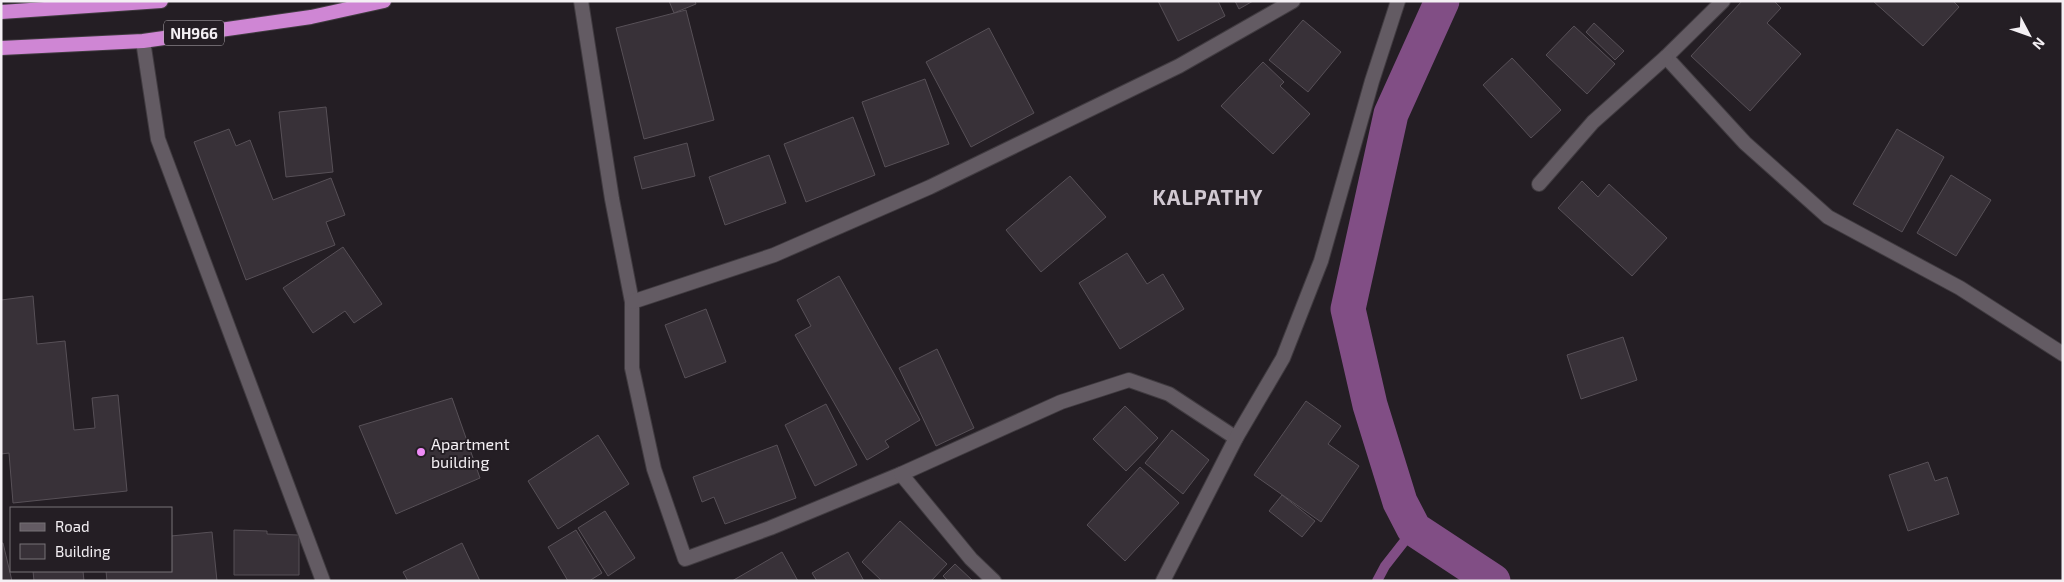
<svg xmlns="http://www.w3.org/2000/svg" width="2064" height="582" font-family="'Exo 2',sans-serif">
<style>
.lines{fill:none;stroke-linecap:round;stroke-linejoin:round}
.stream{stroke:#814e85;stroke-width:10}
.canal{stroke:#814e85;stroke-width:35}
.building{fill:#383138;stroke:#575057}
.minor-casing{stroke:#403b40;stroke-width:16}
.trunk-casing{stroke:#403b40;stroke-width:16}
.minor{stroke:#635b63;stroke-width:14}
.trunk{stroke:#cf86d4;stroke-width:14}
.poi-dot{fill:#ef8bf7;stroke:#241e24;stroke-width:2}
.labels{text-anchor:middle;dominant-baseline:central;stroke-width:4;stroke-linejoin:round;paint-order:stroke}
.shield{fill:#241e24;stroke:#b6b1b6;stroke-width:1}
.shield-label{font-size:15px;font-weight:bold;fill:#f4f0f4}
.poi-label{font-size:16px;fill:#f4f0f4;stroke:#241e24;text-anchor:start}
.district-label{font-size:21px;font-weight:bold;letter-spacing:1px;fill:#d1c9d2;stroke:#241e24}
</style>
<rect width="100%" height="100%" fill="#241e24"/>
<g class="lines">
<!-- stream -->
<polyline class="stream" points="1377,581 1385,566 1414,529"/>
<!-- canal -->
<polyline class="canal" points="1442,1 1391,114 1348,309 1370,405 1400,502 1414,529 1493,581"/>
</g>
<!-- building -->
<g class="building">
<polygon points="669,1 695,1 696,4 674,13"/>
<polygon points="1158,1 1218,1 1225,16 1178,41"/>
<polygon points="1235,1 1253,1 1239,9"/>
<polygon points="1742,1 1774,1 1781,8 1767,23 1801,54 1750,111 1691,56"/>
<polygon points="1873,1 1953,1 1959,7 1923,46"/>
<polygon points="686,10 714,120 644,139 616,28"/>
<polygon points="1303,20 1341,52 1308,92 1269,60"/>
<polygon points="1594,23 1624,51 1615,60 1586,32"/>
<polygon points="1574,26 1615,64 1587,94 1546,55"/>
<polygon points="989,28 1034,113 971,147 926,62"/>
<polygon points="1512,58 1561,110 1531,138 1483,85"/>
<polygon points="1263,62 1284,82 1280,86 1310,114 1273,154 1221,106"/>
<polygon points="925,79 949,144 885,167 862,102"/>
<polygon points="326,107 333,172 286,177 279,112"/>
<polygon points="853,117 875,175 806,202 784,144"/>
<polygon points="229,129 236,146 250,140 273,200 331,178 345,215 326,222 335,245 246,280 194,142"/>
<polygon points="1897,129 1944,157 1902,232 1853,204"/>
<polygon points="687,143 695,176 642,189 634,157"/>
<polygon points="769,155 786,203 725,225 709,177"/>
<polygon points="1951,175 1991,200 1956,256 1917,233"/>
<polygon points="1070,176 1106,217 1041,272 1006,230"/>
<polygon points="1582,181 1598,197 1609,184 1667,238 1632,276 1558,208"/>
<polygon points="343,247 382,304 354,323 345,311 313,333 283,288"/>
<polygon points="1127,253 1147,284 1163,274 1184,309 1120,349 1079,283"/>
<polygon points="839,276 920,420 885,441 889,447 867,460 795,335 811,326 797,300"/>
<polygon points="33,296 37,344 65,341 74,430 95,428 92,398 118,395 127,491 13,503 9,453 1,454 1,300"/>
<polygon points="706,309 726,362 685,378 665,325"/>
<polygon points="1623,337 1637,380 1581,399 1567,355"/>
<polygon points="937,349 974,428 936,446 899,368"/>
<polygon points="452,398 480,478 396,514 359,426"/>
<polygon points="1306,401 1341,426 1328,444 1359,466 1321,522 1254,475"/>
<polygon points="826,404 857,465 815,486 785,425"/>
<polygon points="1125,406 1158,438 1126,471 1093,439"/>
<polygon points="1172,430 1209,460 1183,494 1145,463"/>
<polygon points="598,435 629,484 558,529 528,481"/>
<polygon points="777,445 796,498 725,524 714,497 702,502 693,477"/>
<polygon points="1928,462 1935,481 1947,477 1959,514 1908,531 1889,475"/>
<polygon points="1140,467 1179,503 1125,561 1087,525"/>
<polygon points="1282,495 1315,521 1302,537 1269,511"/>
<polygon points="605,511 635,558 608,576 578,528"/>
<polygon points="900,521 947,564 931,581 882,581 862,562"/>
<polygon points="234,530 267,531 267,534 299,535 299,575 234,575"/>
<polygon points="576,530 602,573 589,581 568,581 548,547"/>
<polygon points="212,532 217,581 107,581 106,571 171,571 171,536"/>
<polygon points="1,543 3,543 12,581 1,581"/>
<polygon points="462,543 480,581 408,581 403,572"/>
<polygon points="782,552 798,581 732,581"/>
<polygon points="848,552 864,581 817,581 812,573"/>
<polygon points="955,564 973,581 948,581 943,576"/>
<polygon points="33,571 83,571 84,581 34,581"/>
</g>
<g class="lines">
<!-- minor casing -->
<g class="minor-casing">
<g id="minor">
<polyline points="581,1 612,199 632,302 632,368 654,469 685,559 770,528 901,474 1061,402 1129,380 1169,394 1236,438"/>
<polyline points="1723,1 1666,57 1745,143 1828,217 1960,288 2063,354"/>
<polyline points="143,41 158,139 323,581"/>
<polyline points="1539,184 1593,122 1666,57"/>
<polyline points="632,302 774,255 930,187 1179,66 1293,1"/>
<polyline points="901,474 971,559 994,581"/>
<polyline points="1163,581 1236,438 1283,358 1321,261 1372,81 1398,1"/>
</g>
</g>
<!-- trunk casing -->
<g class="trunk-casing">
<g id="trunk">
<polyline points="1,12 161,1"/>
<polyline points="1,48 143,41 311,17 384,1"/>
</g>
</g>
<!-- minor -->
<use href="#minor" class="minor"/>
<!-- trunk -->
<use href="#trunk" class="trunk"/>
</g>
<!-- markers -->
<circle class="poi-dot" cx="421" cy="452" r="5"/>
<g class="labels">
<!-- shield labels -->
<rect class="shield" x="164" y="20.5" width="60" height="25" rx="4"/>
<g class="shield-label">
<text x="194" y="33">NH966</text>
</g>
<!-- poi labels -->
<g class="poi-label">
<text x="431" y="443">Apartment<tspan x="431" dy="18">building</tspan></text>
</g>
<!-- district labels -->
<g class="district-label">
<text x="1208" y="196">KALPATHY</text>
</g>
</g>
<!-- border -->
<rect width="2064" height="582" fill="none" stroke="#f4f0f4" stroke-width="5"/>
<!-- legend -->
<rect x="10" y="507" width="162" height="65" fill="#241e24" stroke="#777277"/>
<rect x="20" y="523" width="25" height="8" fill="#635b63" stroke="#777277"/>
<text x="55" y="532" font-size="15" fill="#f4f0f4">Road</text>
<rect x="20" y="544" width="25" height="15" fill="#383138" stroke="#777277"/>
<text x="55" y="557" font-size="15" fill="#f4f0f4">Building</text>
<!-- north arrow -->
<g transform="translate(2029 35) rotate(131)" stroke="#241e24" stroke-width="4" paint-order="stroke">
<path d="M0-4L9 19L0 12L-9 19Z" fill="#f4f0f4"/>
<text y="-8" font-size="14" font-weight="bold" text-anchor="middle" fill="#f4f0f4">N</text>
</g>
</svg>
